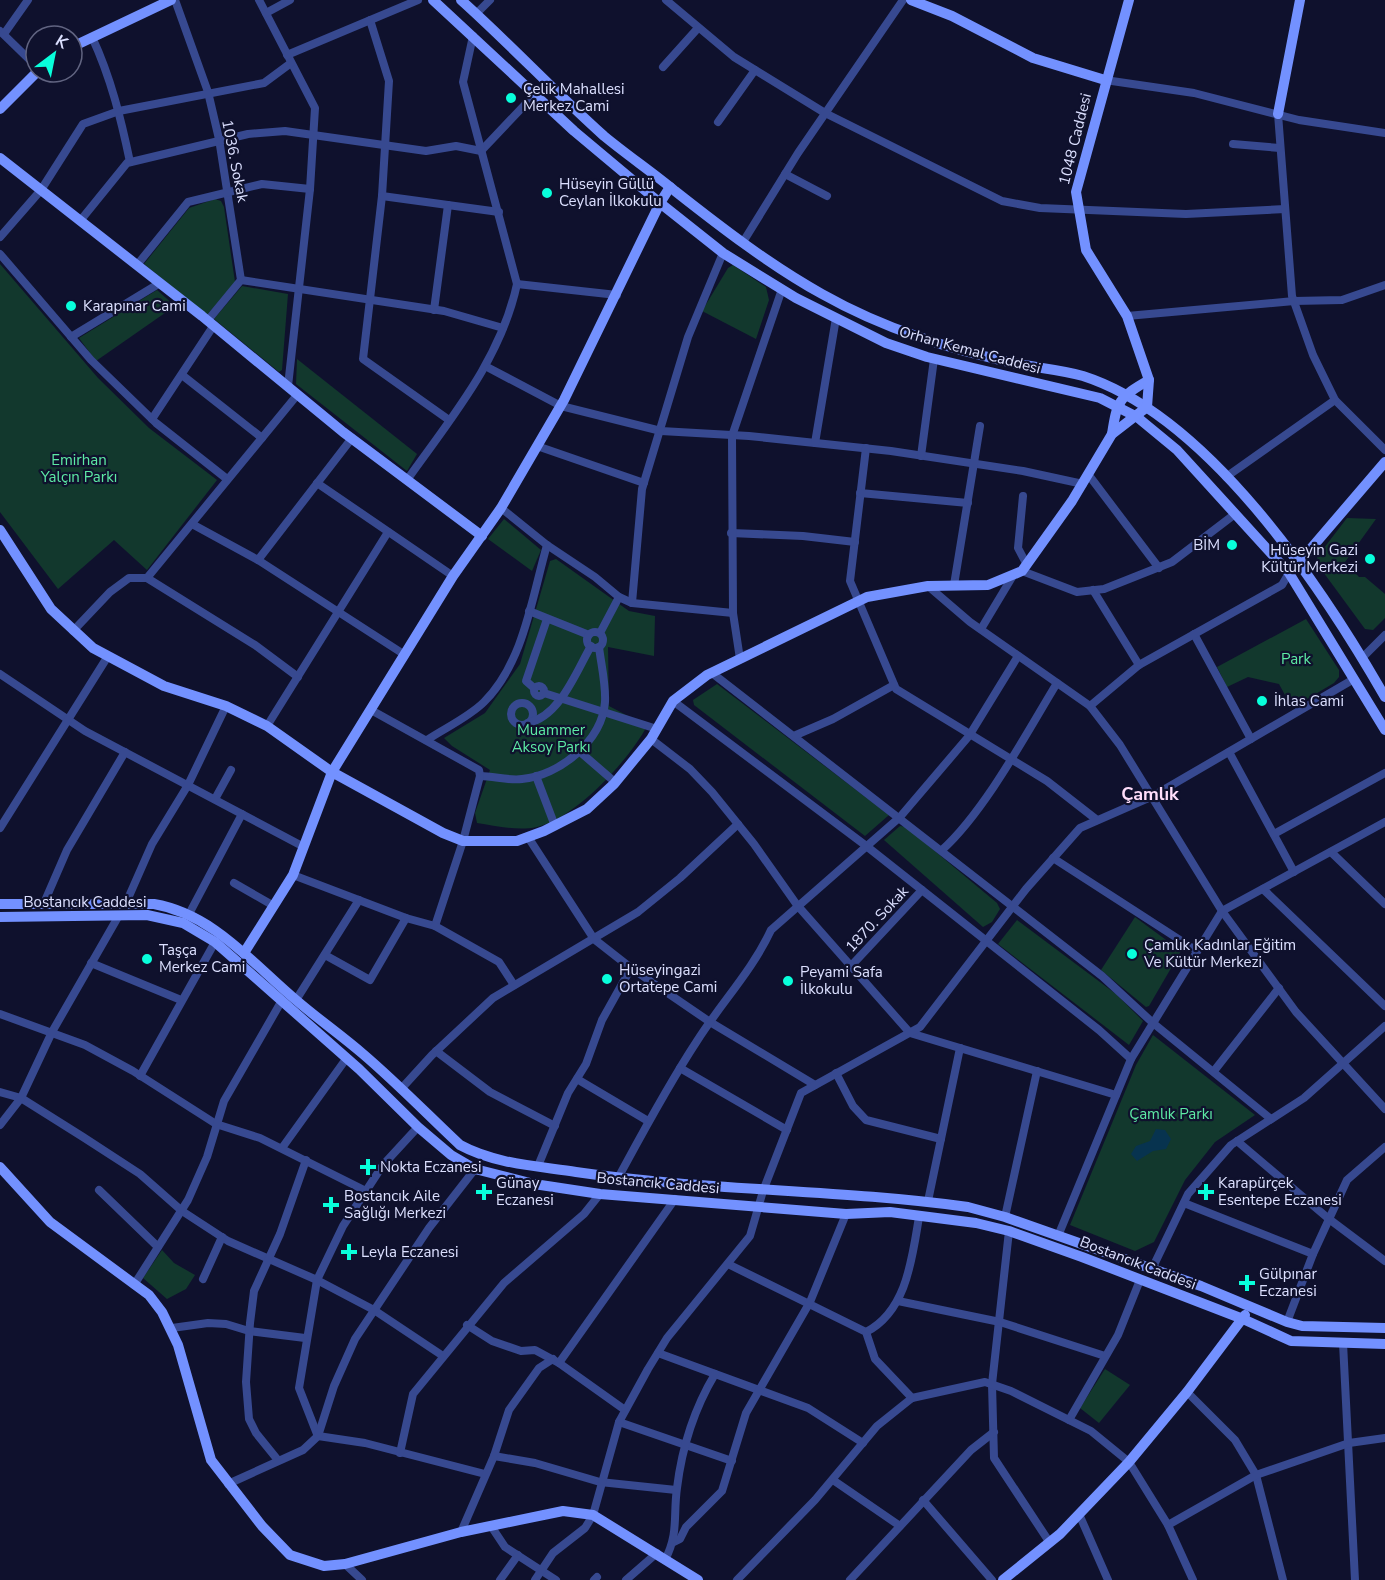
<svg xmlns="http://www.w3.org/2000/svg" width="1385" height="1580" font-family="'Nunito Sans',sans-serif">
<style>
.green{fill:#12382d}
.water{fill:#07334f}
.lines{fill:none;stroke-linecap:round;stroke-linejoin:round}
.street{stroke:#374990;stroke-width:8}
.secondary{stroke:#7391ff;stroke-width:10}
.poi-dot{fill:#08ffdb;stroke:#0f112d;stroke-width:2}
.labels{text-anchor:middle;dominant-baseline:central;stroke-width:4.5;stroke-linejoin:round;paint-order:stroke}
.poi-label{font-size:15px;fill:#dce0ff;stroke:#0f112d;text-anchor:start}
.street-label{font-size:15px;fill:#dce0ff;stroke:#0f112d}
.park-label{font-size:15px;fill:#5deaa4;stroke:#0f112d}
.quarter-label{font-size:18px;font-weight:bold;fill:#ffdefb;stroke:#0f112d}
</style>
<rect width="100%" height="100%" fill="#0f112d"/>
<!-- green -->
<g class="green">
<polygon points="215,199 221,201 224,207 235,282 207,315 144,264 189,208"/>
<polygon points="0,264 98,378 149,428 217,480 147,570 114,540 58,589 0,512"/>
<polygon points="733,265 766,287 769,300 756,339 702,311 728,268"/>
<polygon points="242,286 288,294 282,370 279,372 214,319"/>
<polygon points="157,290 175,306 96,361 79,338"/>
<polygon points="297,359 417,454 407,471 296,384"/>
<polygon points="1347,518 1376,519 1345,562 1359,577 1365,577 1385,594 1385,618 1373,630 1365,629 1318,565 1317,557"/>
<polygon points="504,519 541,550 532,571 488,539"/>
<path d="M556,559L629,611L655,616L654,656L608,647L609,706L647,726C629,760 576,818 537,827C518,831 496,826 477,823L475,813L490,770L452,746L444,738L485,713L520,664L550,561Z"/>
<polygon points="1306,619 1339,670 1339,677 1334,683 1292,708 1279,684 1248,677 1227,687 1217,667"/>
<polygon points="717,684 889,815 865,836 694,705 693,700"/>
<polygon points="900,826 906,827 997,903 1000,909 992,922 983,927 884,840"/>
<polygon points="1135,917 1181,951 1149,1006 1146,1007 1101,970"/>
<polygon points="1017,920 1116,994 1143,1021 1129,1045 998,944"/>
<polygon points="1153,1035 1255,1115 1215,1142 1185,1180 1154,1242 1135,1251 1070,1225 1136,1065"/>
<polygon points="162,1250 174,1263 195,1275 186,1289 167,1299 143,1278"/>
<polygon points="1105,1369 1130,1385 1099,1423 1080,1408"/>
</g>
<!-- water -->
<polygon class="water" points="1156,1129 1165,1130 1171,1139 1166,1149 1153,1151 1137,1161 1131,1154 1136,1146 1150,1141"/>
<g class="lines">
<!-- street -->
<g class="street">
<polyline points="175,0 208,92 219,139 241,280 208,320"/>
<polyline points="259,0 315,108 310,189 288,386"/>
<polyline points="666,0 734,57 825,113 1002,201 1040,208 1186,214 1285,209"/>
<polyline points="266,13 290,0"/>
<polyline points="476,14 490,0"/>
<polyline points="370,20 389,81 382,196 363,359 449,420"/>
<polyline points="0,31 36,66"/>
<polyline points="4,34 28,0"/>
<path d="M92,37C111,78 121,119 130,162"/>
<polyline points="287,55 418,0"/>
<polyline points="663,67 698,28"/>
<polyline points="1105,80 1194,93 1299,120 1385,133"/>
<polyline points="1278,114 1292,296 1313,355 1335,400 1385,450"/>
<polyline points="718,122 755,70"/>
<polyline points="1233,144 1280,148"/>
<polyline points="785,174 827,196"/>
<polyline points="382,196 499,212"/>
<polyline points="80,221 127,163 248,134 285,131 426,151 456,146 481,151 536,93"/>
<polyline points="0,237 41,190 83,124 119,111 264,83 291,63"/>
<polyline points="743,242 798,153 903,0"/>
<polyline points="0,254 91,360 156,423 227,479"/>
<polyline points="137,265 188,202 262,184 310,189"/>
<polyline points="241,280 444,311 503,328"/>
<polyline points="517,284 617,295"/>
<polyline points="434,310 448,205"/>
<polyline points="1127,316 1294,301 1342,300 1385,285"/>
<polyline points="71,337 160,283"/>
<polyline points="487,367 561,406 661,431 749,436 891,451 1023,471 1083,484"/>
<polyline points="182,375 262,438"/>
<polyline points="152,419 214,325"/>
<polyline points="815,443 836,318"/>
<polyline points="537,446 644,483"/>
<polyline points="866,448 850,581 896,689 1047,781 1097,820"/>
<polyline points="921,456 934,359"/>
<polyline points="1088,474 1159,568"/>
<polyline points="1226,477 1335,400"/>
<path d="M407,480C451,418 501,359 517,284L463,82L473,36"/>
<polyline points="317,483 453,576"/>
<polyline points="860,493 968,503"/>
<polyline points="1023,496 1018,548 1027,565"/>
<polyline points="501,508 547,545 595,577 619,597 632,603 733,613"/>
<polyline points="192,524 258,560 405,655"/>
<polyline points="731,533 803,536 855,542"/>
<polyline points="258,560 352,438"/>
<polyline points="1022,571 1077,592 1104,589 1172,562 1235,514"/>
<polyline points="147,578 255,645 298,677"/>
<polyline points="954,585 980,426"/>
<polyline points="928,586 970,622 1090,706 1120,745 1222,911 1296,1012 1385,1109"/>
<polyline points="1093,590 1139,665"/>
<polyline points="632,603 642,489 688,337 723,253"/>
<polyline points="529,611 589,635"/>
<polyline points="981,629 1014,574"/>
<polyline points="73,631 110,592 129,578 147,578 298,394"/>
<circle cx="595" cy="640" r="8"/>
<polyline points="600,633 619,597"/>
<polyline points="1194,634 1251,739"/>
<polyline points="1362,658 1385,635"/>
<polyline points="740,659 733,613 732,436 782,289"/>
<polyline points="712,673 1102,976 1153,1023 1271,1119"/>
<polyline points="0,674 85,731 304,847"/>
<circle cx="539" cy="691" r="5"/>
<polyline points="534,688 526,681 547,619"/>
<polyline points="544,693 657,729"/>
<polyline points="673,701 865,845 1099,1030 1131,1059"/>
<circle cx="522" cy="714" r="11"/>
<polyline points="1090,706 1139,665 1282,585 1289,573"/>
<path d="M528,723C560,716 576,672 591,646"/>
<polyline points="267,726 388,532"/>
<polyline points="796,735 833,719 894,685"/>
<polyline points="651,739 690,769 712,792 754,844 797,905 910,1033 1116,1095"/>
<path d="M427,740C445,728 469,717 484,702C524,662 532,597 547,545"/>
<polyline points="579,751 616,783"/>
<polyline points="1229,752 1294,872"/>
<path d="M480,776C494,776 509,781 522,779C559,776 602,741 605,702C606,684 601,664 599,647"/>
<polyline points="536,776 555,826"/>
<polyline points="215,799 231,770"/>
<polyline points="0,828 108,656"/>
<polyline points="1274,834 1385,773"/>
<polyline points="528,837 594,939 631,968 710,1022 815,1085"/>
<path d="M942,850C985,811 1026,734 1057,683"/>
<polyline points="1331,852 1385,904"/>
<polyline points="1053,858 1197,951"/>
<polyline points="293,875 406,918 435,926 463,841 480,776 479,770 371,710"/>
<polyline points="234,883 274,906"/>
<polyline points="1263,889 1385,1006"/>
<polyline points="44,903 67,850 125,752"/>
<polyline points="126,903 152,844 188,785 226,706"/>
<polyline points="189,914 242,814"/>
<polyline points="435,926 499,962 514,985"/>
<polyline points="325,955 370,980 406,918"/>
<polyline points="91,963 181,1000"/>
<polyline points="851,966 922,890"/>
<polyline points="296,1000 359,900"/>
<polyline points="0,1014 85,1045 133,1071 216,1124 260,1138 366,1191"/>
<polyline points="436,1051 490,1092 555,1126"/>
<polyline points="680,1068 787,1130"/>
<polyline points="1214,1071 1279,988"/>
<polyline points="836,1073 853,1106 866,1120 941,1139"/>
<polyline points="140,1076 215,942"/>
<polyline points="577,1079 648,1121"/>
<polyline points="401,1089 432,1055 493,998 638,912 680,878 738,824"/>
<polyline points="0,1092 21,1098 83,1137 140,1174 182,1211 228,1241 317,1280 374,1310 443,1356"/>
<polyline points="0,1125 21,1098 52,1032 118,917"/>
<polyline points="1237,1141 1329,1219 1385,1261"/>
<polyline points="282,1148 346,1059"/>
<polyline points="538,1166 568,1093 586,1064 602,1020 631,968"/>
<path d="M618,1178C643,1132 668,1085 697,1041C721,1003 752,971 771,930L900,817L969,736L1018,656"/>
<polyline points="99,1190 158,1247"/>
<polyline points="928,1201 960,1048"/>
<polyline points="1184,1203 1313,1254"/>
<polyline points="1005,1217 1037,1071"/>
<polyline points="1009,1231 992,1384 994,1458 1050,1543"/>
<polyline points="1058,1236 1131,1059 1222,911 1385,822"/>
<polyline points="728,1264 866,1332 875,1359 912,1398"/>
<polyline points="1152,1269 1188,1194 1231,1145 1304,1098 1385,1026"/>
<polyline points="203,1279 222,1237"/>
<polyline points="134,1285 188,1200 207,1157 224,1101 281,1002"/>
<polyline points="898,1301 1000,1322 1105,1356"/>
<polyline points="1287,1322 1313,1254 1347,1180 1385,1147"/>
<polyline points="467,1325 492,1341 521,1351 535,1350 559,1363 625,1410"/>
<polyline points="172,1328 208,1323 226,1324 249,1331 305,1338"/>
<path d="M866,1332C907,1311 912,1258 919,1217"/>
<polyline points="1343,1343 1355,1580"/>
<polyline points="658,1353 808,1408 863,1443"/>
<polyline points="559,1363 675,1199"/>
<polyline points="1187,1392 1235,1440 1256,1475 1283,1580"/>
<polyline points="1069,1420 1118,1335 1140,1280"/>
<polyline points="619,1422 732,1461"/>
<polyline points="317,1434 299,1388 317,1280 343,1226 383,1165 418,1127"/>
<polyline points="318,1436 365,1443 485,1474"/>
<polyline points="400,1453 413,1394 504,1283 584,1214 600,1194"/>
<polyline points="494,1456 535,1463 600,1482 676,1490"/>
<polyline points="277,1459 256,1433 249,1419 246,1382 250,1323 254,1291 280,1234 306,1160"/>
<polyline points="833,1480 900,1526"/>
<polyline points="228,1484 303,1450 318,1436 334,1386 355,1339 429,1228 475,1169"/>
<polyline points="923,1500 992,1580"/>
<polyline points="1079,1514 1108,1580"/>
<polyline points="1168,1525 1256,1475 1349,1443 1385,1438"/>
<polyline points="491,1526 505,1547 556,1580"/>
<polyline points="461,1532 494,1456 509,1410 539,1368 553,1359"/>
<polyline points="674,1542 680,1539 686,1527 722,1491 746,1413 810,1302 846,1214"/>
<path d="M665,1560C679,1533 673,1516 677,1488C682,1447 694,1409 715,1374"/>
<polyline points="345,1564 362,1580"/>
<polyline points="500,1580 518,1555"/>
<polyline points="535,1580 553,1553 585,1528 593,1515 619,1422 648,1369 667,1338 750,1236 763,1191 801,1093 920,1027 1026,889 1080,828 1153,796 1354,679"/>
<polyline points="594,1580 597,1577"/>
<polyline points="626,1580 657,1553"/>
<polyline points="737,1580 815,1500 877,1426 912,1398 985,1382 1011,1391 1091,1431 1129,1462 1168,1525 1193,1580"/>
<polyline points="850,1580 971,1450 994,1432"/>
</g>
<!-- secondary -->
<g class="secondary">
<polyline points="433,0 574,131 660,203 723,253 796,298 886,343 927,357 1100,398 1137,417 1177,450 1289,573 1385,730"/>
<path d="M461,0C510,44 555,92 604,136C627,155 652,172 675,191C722,228 770,265 822,294C884,329 949,349 1018,364C1039,368 1062,370 1083,376C1208,416 1322,587 1385,697"/>
<polyline points="911,0 952,16 1033,58 1105,80"/>
<polyline points="72,47 171,0"/>
<polyline points="0,109 37,72"/>
<polyline points="1278,114 1300,0"/>
<polyline points="0,158 202,316 343,432 482,536"/>
<path d="M1112,434C1117,401 1119,397 1149,380"/>
<polyline points="0,530 51,609 93,648 164,686 226,706 267,726 332,772 443,833 463,841 517,841 544,831 587,809 614,784 651,739 673,701 707,675 867,597 928,586 988,585 1022,571 1072,501 1112,434 1147,407 1149,380 1127,316 1086,250 1076,192 1129,0"/>
<polyline points="1296,566 1385,462"/>
<path d="M0,904H154C213,914 252,963 296,1000C318,1019 341,1035 363,1054C397,1083 428,1115 460,1145C495,1164 537,1166 576,1172C706,1191 838,1189 968,1207L1005,1217L1201,1286L1287,1322L1302,1326L1385,1328"/>
<polyline points="0,917 147,915 183,923 215,942 359,1069 418,1127 451,1155 475,1169 534,1184 600,1194 846,1214 890,1212 976,1223 1009,1231 1082,1257 1243,1319 1291,1341 1385,1344"/>
<polyline points="244,953 293,875 332,772 453,576 501,508 564,400 660,203 670,187"/>
<polyline points="0,1167 50,1222 149,1295 162,1312 178,1345 211,1460 262,1526 290,1555 324,1566 345,1564 461,1532 563,1511 593,1515 698,1580"/>
<polyline points="1003,1580 1060,1534 1129,1462 1187,1392 1245,1315"/>
</g>
</g>
<!-- markers -->
<g class="poi-dot">
<circle cx="511" cy="98" r="6"/>
<circle cx="547" cy="193" r="6"/>
<circle cx="71" cy="306" r="6"/>
<circle cx="1232" cy="545" r="6"/>
<circle cx="1370" cy="559" r="6"/>
<circle cx="1262" cy="701" r="6"/>
<circle cx="1132" cy="954" r="6"/>
<circle cx="147" cy="959" r="6"/>
<circle cx="607" cy="979" r="6"/>
<circle cx="788" cy="981" r="6"/>
<path d="M365 1158h6v6h6v6h-6v6h-6v-6h-6v-6h6z"/>
<path d="M481 1183h6v6h6v6h-6v6h-6v-6h-6v-6h6z"/>
<path d="M1203 1183h6v6h6v6h-6v6h-6v-6h-6v-6h6z"/>
<path d="M328 1196h6v6h6v6h-6v6h-6v-6h-6v-6h6z"/>
<path d="M346 1243h6v6h6v6h-6v6h-6v-6h-6v-6h6z"/>
<path d="M1244 1274h6v6h6v6h-6v6h-6v-6h-6v-6h6z"/>
</g>
<g class="labels">
<!-- poi labels -->
<g class="poi-label">
<text x="523" y="89">Çelik Mahallesi<tspan x="523" dy="17">Merkez Cami</tspan></text>
<text x="559" y="184">Hüseyin Güllü<tspan x="559" dy="17">Ceylan İlkokulu</tspan></text>
<text x="83" y="306">Karapınar Cami</text>
<text x="1220" y="545" text-anchor="end">BİM</text>
<text x="1358" y="550" text-anchor="end">Hüseyin Gazi<tspan x="1358" dy="17">Kültür Merkezi</tspan></text>
<text x="1274" y="701">İhlas Cami</text>
<text x="1144" y="945">Çamlık Kadınlar Eğitim<tspan x="1144" dy="17">Ve Kültür Merkezi</tspan></text>
<text x="159" y="950">Taşça<tspan x="159" dy="17">Merkez Cami</tspan></text>
<text x="619" y="970">Hüseyingazi<tspan x="619" dy="17">Ortatepe Cami</tspan></text>
<text x="800" y="972">Peyami Safa<tspan x="800" dy="17">İlkokulu</tspan></text>
<text x="380" y="1167">Nokta Eczanesi</text>
<text x="496" y="1183">Günay<tspan x="496" dy="17">Eczanesi</tspan></text>
<text x="1218" y="1183">Karapürçek<tspan x="1218" dy="17">Esentepe Eczanesi</tspan></text>
<text x="344" y="1196">Bostancık Aile<tspan x="344" dy="17">Sağlığı Merkezi</tspan></text>
<text x="361" y="1252">Leyla Eczanesi</text>
<text x="1259" y="1274">Gülpınar<tspan x="1259" dy="17">Eczanesi</tspan></text>
</g>
<!-- street labels -->
<g class="street-label">
<text transform="translate(1075 139) rotate(-76)">1048 Caddesi</text>
<text transform="translate(235 161) rotate(79)">1036. Sokak</text>
<text transform="translate(970 350) rotate(15)">Orhan Kemal Caddesi</text>
<text x="85" y="902">Bostancık Caddesi</text>
<text transform="translate(877 919) rotate(-47)">1870. Sokak</text>
<text transform="translate(658 1183) rotate(5)">Bostancık Caddesi</text>
<text transform="translate(1138 1263) rotate(21)">Bostancık Caddesi</text>
</g>
<!-- park labels -->
<g class="park-label">
<text x="79" y="460">Emirhan<tspan x="79" dy="17">Yalçın Parkı</tspan></text>
<text x="1296" y="659">Park</text>
<text x="551" y="730">Muammer<tspan x="551" dy="17">Aksoy Parkı</tspan></text>
<text x="1171" y="1114">Çamlık Parkı</text>
</g>
<!-- quarter labels -->
<g class="quarter-label">
<text x="1150" y="794">Çamlık</text>
</g>
</g>
<!-- north arrow -->
<g transform="translate(54 54) rotate(32)"><circle r="28" fill="#0f112d" stroke="#616481" stroke-width="1.5"/>
<path d="M0-4.5L10 22L0 15L-10 22Z" fill="#08ffdb"/>
<text y="-9" font-size="16" font-weight="bold" text-anchor="middle" fill="#dce0ff">K</text>
</g>
</svg>
